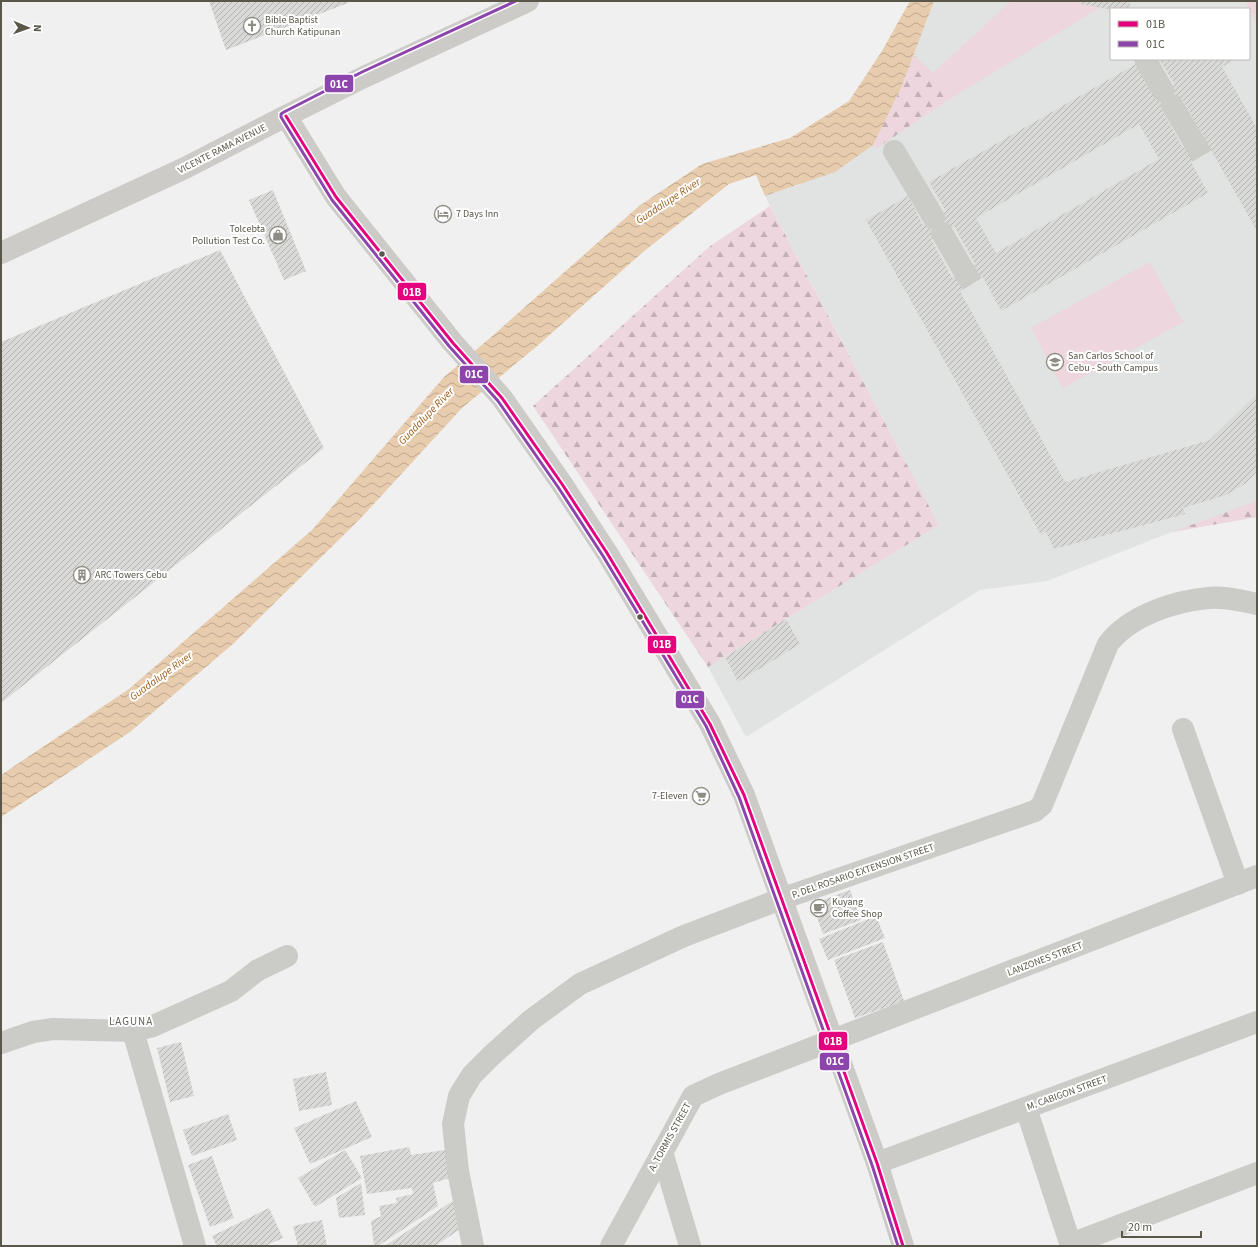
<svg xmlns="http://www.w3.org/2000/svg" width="1258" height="1247" font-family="'Source Sans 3',sans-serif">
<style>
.education{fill:#e1e2e2;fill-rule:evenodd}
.green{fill:#edd6dd}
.forest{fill:url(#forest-firs)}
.water{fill:url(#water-waves)}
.building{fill:url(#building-hatch);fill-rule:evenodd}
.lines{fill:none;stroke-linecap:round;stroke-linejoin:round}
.street-tunnel{stroke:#cacac6;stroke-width:22;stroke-dasharray:22 11;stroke-linecap:butt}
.street{stroke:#cbcbc8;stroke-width:22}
.secondary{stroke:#cdcbc8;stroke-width:22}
.bus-1-casing{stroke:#fff;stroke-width:6}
.bus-2-casing{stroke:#fff;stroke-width:6}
.bus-1{stroke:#e5007d;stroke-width:3}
.bus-2{stroke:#8e44ad;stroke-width:3}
.bus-dot{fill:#5a5649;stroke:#fff;stroke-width:1.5}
.labels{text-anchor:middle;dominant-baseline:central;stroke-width:4;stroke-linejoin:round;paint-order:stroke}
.poi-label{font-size:10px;fill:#5a5649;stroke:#fff;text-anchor:start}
.street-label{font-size:10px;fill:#5a5649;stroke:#fff}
.water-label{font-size:11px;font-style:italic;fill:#9c5d19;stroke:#fff}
.neighbourhood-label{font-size:11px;letter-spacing:1px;fill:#63625c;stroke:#fff}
.line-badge{stroke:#fff;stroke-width:1.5}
.badge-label{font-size:11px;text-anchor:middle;font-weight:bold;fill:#fff}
</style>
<defs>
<pattern id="forest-firs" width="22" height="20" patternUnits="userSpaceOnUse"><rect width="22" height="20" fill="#edd6dd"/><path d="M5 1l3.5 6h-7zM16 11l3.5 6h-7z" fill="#c3b0b5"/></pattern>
<pattern id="water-waves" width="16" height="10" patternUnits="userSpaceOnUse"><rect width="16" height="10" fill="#e8ccae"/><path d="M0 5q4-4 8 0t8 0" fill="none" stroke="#bfa890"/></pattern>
<pattern id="building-hatch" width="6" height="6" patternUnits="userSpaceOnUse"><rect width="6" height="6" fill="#d9d9d7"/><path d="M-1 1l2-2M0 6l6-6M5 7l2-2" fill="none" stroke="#b3b3b0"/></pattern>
</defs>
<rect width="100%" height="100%" fill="#f0f0f0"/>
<!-- education -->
<path class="education" d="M934,1H1257V517L1172,532L1047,581L980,590L746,737L708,667L939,525L765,196L802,184L901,87ZM1111,9H1249V59H1111Z"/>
<!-- green -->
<g class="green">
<polygon points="1011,1 1082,1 1082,4 1099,8 950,99 933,73"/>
<polygon points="1150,262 1183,322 1063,388 1031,328"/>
</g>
<!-- forest -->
<g class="forest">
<polygon points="1245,1 1257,1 1257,23"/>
<polygon points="914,55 933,73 950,99 877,148 873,145 901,88"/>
<polygon points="770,206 939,525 708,667 533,406 709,247"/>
<polygon points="1257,501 1257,517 1172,532"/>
</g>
<!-- water -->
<polygon class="water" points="910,1 934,1 901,88 873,145 835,172 765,196 756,175 729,184 643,252 536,347 462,408 360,519 234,643 130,732 1,817 1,775 129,689 312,530 444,377 490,338 639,206 702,164 790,138 849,101 882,51"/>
<!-- building -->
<g class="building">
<polygon points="209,1 347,1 348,3 226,50"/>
<polygon points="1082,1 1130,1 1129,9 1111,10 1081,4"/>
<path d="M1159,59H1237L1222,67L1257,128V231L1211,150L1191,162L1208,193L1001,311L983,277L960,291L1065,482L1210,440L1257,394V471L1246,483L1226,495L1183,508L1185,514L1054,549L1046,532L1041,535L866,220L908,196L923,225L946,211L929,182L1136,64L1163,91L1175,85ZM1182,99L1203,136L1183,148L1162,110ZM1139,124L1159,159L996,253L976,218ZM954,226L975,264L952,278L931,239Z"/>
<polygon points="273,190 306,271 284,280 249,200"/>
<polygon points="220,250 324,448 1,703 1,342"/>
<polygon points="786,619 800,644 738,682 725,657"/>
<polygon points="850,890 861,920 823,934 812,904"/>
<polygon points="876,916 885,938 828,960 819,939"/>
<polygon points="883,942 904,1001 855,1018 834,960"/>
<polygon points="181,1042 194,1096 170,1102 157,1048"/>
<polygon points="326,1072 332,1105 299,1111 293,1079"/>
<polygon points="356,1101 372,1137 310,1164 294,1128"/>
<polygon points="228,1114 237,1140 192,1156 183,1130"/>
<polygon points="409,1147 411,1155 445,1150 450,1178 433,1183 438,1206 378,1246 374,1246 371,1221 381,1216 379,1206 397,1203 396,1198 413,1194 412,1188 367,1194 360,1156"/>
<polygon points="345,1150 362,1178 315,1207 298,1178"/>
<polygon points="212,1156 234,1218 210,1227 188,1165"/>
<polygon points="361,1183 365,1215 339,1218 336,1198"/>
<polygon points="454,1200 462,1228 435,1246 385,1246"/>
<polygon points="269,1208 283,1238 265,1246 217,1246 212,1236"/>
<polygon points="322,1220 327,1246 298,1246 293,1226"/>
</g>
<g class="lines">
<!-- street-tunnel -->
<g class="street-tunnel">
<polyline points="1194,142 1202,156"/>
<polyline points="964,271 972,284"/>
</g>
<!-- street -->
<g class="street">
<polyline points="1145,59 1163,91"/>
<polyline points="1172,105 1194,142"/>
<polyline points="894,151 934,218"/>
<polyline points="942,233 964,271"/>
<polyline points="1183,729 1238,884"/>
<polyline points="133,1031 195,1246"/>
<polyline points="1,1043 33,1032 53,1029 133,1031 153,1026 231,991 258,970 287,956"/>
<polyline points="1026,1108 1071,1246"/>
<polyline points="662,1152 690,1246"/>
<polyline points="877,1163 1257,1022"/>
<polyline points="1071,1244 1257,1173"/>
<path d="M473,1246L458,1171L453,1124L459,1096L472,1075L491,1056L531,1020L580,984L684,936L781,899L1035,811L1042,805L1108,644C1129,616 1174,601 1208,598C1224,596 1242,601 1257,604"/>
<polyline points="611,1246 693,1096 719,1084 1257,876"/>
</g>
<!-- secondary -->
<g class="secondary">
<polyline points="286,116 336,197 453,343 502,398 562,484 607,553 710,724 744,795 877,1163 903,1246"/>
<polyline points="1,253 185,168 286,116 364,77 528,1"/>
</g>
<!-- bus-1 casing -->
<g class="bus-1-casing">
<polyline id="bus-1" points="286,116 336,197 453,343 502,398 562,484 607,553 710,724 744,795 877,1163 903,1246"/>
</g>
<!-- bus-2 casing -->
<g class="bus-2-casing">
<polyline id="bus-2" points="516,1 362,72 284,112 281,114 281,117 332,200 449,346 498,401 558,487 603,556 706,726 739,797 872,1165 898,1246"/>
</g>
<!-- bus-1 -->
<use href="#bus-1" class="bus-1"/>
<!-- bus-2 -->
<use href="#bus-2" class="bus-2"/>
</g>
<!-- icons -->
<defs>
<g id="church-ring" transform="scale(0.9)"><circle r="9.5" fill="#fff" stroke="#8e8c83" stroke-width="1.5"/><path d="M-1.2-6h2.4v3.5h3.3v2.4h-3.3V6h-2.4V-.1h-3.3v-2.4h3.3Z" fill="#8e8c83"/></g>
<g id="hotel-ring" transform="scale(0.9)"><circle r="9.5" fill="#fff" stroke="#8e8c83" stroke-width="1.5"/><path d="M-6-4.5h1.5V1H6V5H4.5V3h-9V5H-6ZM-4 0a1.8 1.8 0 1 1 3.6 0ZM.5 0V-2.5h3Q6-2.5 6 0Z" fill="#8e8c83"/></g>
<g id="shop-ring" transform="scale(0.9)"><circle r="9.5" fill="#fff" stroke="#8e8c83" stroke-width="1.5"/><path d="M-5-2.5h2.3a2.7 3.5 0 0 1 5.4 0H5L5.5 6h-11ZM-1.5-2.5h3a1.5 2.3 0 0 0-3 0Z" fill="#8e8c83"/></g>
<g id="university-ring" transform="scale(0.9)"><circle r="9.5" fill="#fff" stroke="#8e8c83" stroke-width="1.5"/><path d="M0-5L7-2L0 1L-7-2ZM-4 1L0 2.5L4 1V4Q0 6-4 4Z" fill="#8e8c83"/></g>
<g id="building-ring" transform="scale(0.9)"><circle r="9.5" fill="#fff" stroke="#8e8c83" stroke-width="1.5"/><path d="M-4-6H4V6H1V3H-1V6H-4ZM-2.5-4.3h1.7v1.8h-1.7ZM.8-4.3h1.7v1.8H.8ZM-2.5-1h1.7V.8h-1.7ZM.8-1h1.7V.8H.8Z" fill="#8e8c83"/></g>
<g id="supermarket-ring" transform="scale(0.9)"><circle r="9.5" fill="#fff" stroke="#8e8c83" stroke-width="1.5"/><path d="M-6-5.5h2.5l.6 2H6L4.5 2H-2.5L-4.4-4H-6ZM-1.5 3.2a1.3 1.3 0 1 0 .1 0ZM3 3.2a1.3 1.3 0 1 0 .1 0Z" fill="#8e8c83"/></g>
<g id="cafe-ring" transform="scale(0.9)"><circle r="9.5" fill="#fff" stroke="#8e8c83" stroke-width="1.5"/><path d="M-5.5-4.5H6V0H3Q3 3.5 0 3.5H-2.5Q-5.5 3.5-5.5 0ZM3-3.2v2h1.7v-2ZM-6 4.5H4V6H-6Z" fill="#8e8c83"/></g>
</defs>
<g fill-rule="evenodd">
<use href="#church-ring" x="252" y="26"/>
<use href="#hotel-ring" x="443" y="214"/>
<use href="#shop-ring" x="278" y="235"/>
<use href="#university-ring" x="1055" y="362"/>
<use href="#building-ring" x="82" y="575"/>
<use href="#supermarket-ring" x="701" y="796"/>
<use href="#cafe-ring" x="819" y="908"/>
</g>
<!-- markers -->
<g class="bus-dot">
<circle cx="382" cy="254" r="3.5"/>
<circle cx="640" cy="617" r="3.5"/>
</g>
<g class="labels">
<!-- poi labels -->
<g class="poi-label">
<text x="265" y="20">Bible Baptist<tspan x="265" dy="12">Church Katipunan</tspan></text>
<text x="456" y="214">7 Days Inn</text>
<text x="265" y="229" text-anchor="end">Tolcebta<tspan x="265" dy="12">Pollution Test Co.</tspan></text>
<text x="1068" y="356">San Carlos School of<tspan x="1068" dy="12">Cebu - South Campus</tspan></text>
<text x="95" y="575">ARC Towers Cebu</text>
<text x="688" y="796" text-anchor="end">7-Eleven</text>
<text x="832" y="902">Kuyang<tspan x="832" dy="12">Coffee Shop</tspan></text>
</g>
<!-- street labels -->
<g class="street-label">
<text transform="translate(222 149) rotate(-27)">VICENTE RAMA AVENUE</text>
<text transform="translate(863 871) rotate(-19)">P. DEL ROSARIO EXTENSION STREET</text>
<text transform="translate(1045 959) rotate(-21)">LANZONES STREET</text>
<text transform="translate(1067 1093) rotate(-20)">M. CABIGON STREET</text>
<text transform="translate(670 1137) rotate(-61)">A. TORMIS STREET</text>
</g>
<!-- water labels -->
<g class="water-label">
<text transform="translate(668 201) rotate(-33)">Guadalupe River</text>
<text transform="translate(426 416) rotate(-46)">Guadalupe River</text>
<text transform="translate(161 676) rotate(-36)">Guadalupe River</text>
</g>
<!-- neighbourhood labels -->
<g class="neighbourhood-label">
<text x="131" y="1021">LAGUNA</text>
</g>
</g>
<g class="line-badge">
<rect x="324" y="74" width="30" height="19" rx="4" fill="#8e44ad"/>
<rect x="397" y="282" width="30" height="19" rx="4" fill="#e5007d"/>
<rect x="459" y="365" width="30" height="19" rx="4" fill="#8e44ad"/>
<rect x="647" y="635" width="30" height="19" rx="4" fill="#e5007d"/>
<rect x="675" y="690" width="30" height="19" rx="4" fill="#8e44ad"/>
<rect x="818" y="1031" width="30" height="20" rx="4" fill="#e5007d"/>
<rect x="819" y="1052" width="31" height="19" rx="4" fill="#8e44ad"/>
</g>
<g class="badge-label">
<text x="339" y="88">01C</text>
<text x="412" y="296">01B</text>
<text x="474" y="378">01C</text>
<text x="662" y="648">01B</text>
<text x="690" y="703">01C</text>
<text x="833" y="1045">01B</text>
<text x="835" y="1065">01C</text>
</g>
<!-- border -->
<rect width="1258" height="1247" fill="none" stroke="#5a5649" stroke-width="4"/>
<!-- legend -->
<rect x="1110" y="8" width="140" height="52" fill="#ffffff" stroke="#bdbbb6"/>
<rect x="1118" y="21" width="20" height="6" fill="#e5007d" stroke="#bdbbb6"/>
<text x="1146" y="28" font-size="12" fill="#5a5649">01B</text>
<rect x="1118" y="41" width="20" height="6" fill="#8e44ad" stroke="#bdbbb6"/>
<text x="1146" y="48" font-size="12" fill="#5a5649">01C</text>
<!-- north arrow -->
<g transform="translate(28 28) rotate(92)" stroke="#ffffff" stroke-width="3" paint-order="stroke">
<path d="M0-3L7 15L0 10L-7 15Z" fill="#5a5649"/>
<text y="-6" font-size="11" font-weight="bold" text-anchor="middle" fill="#5a5649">N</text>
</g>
<!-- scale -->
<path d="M1122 1231v6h79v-6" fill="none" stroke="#5a5649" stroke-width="2"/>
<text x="1128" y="1231" font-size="12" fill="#5a5649" stroke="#ffffff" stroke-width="3" paint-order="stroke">20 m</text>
</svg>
